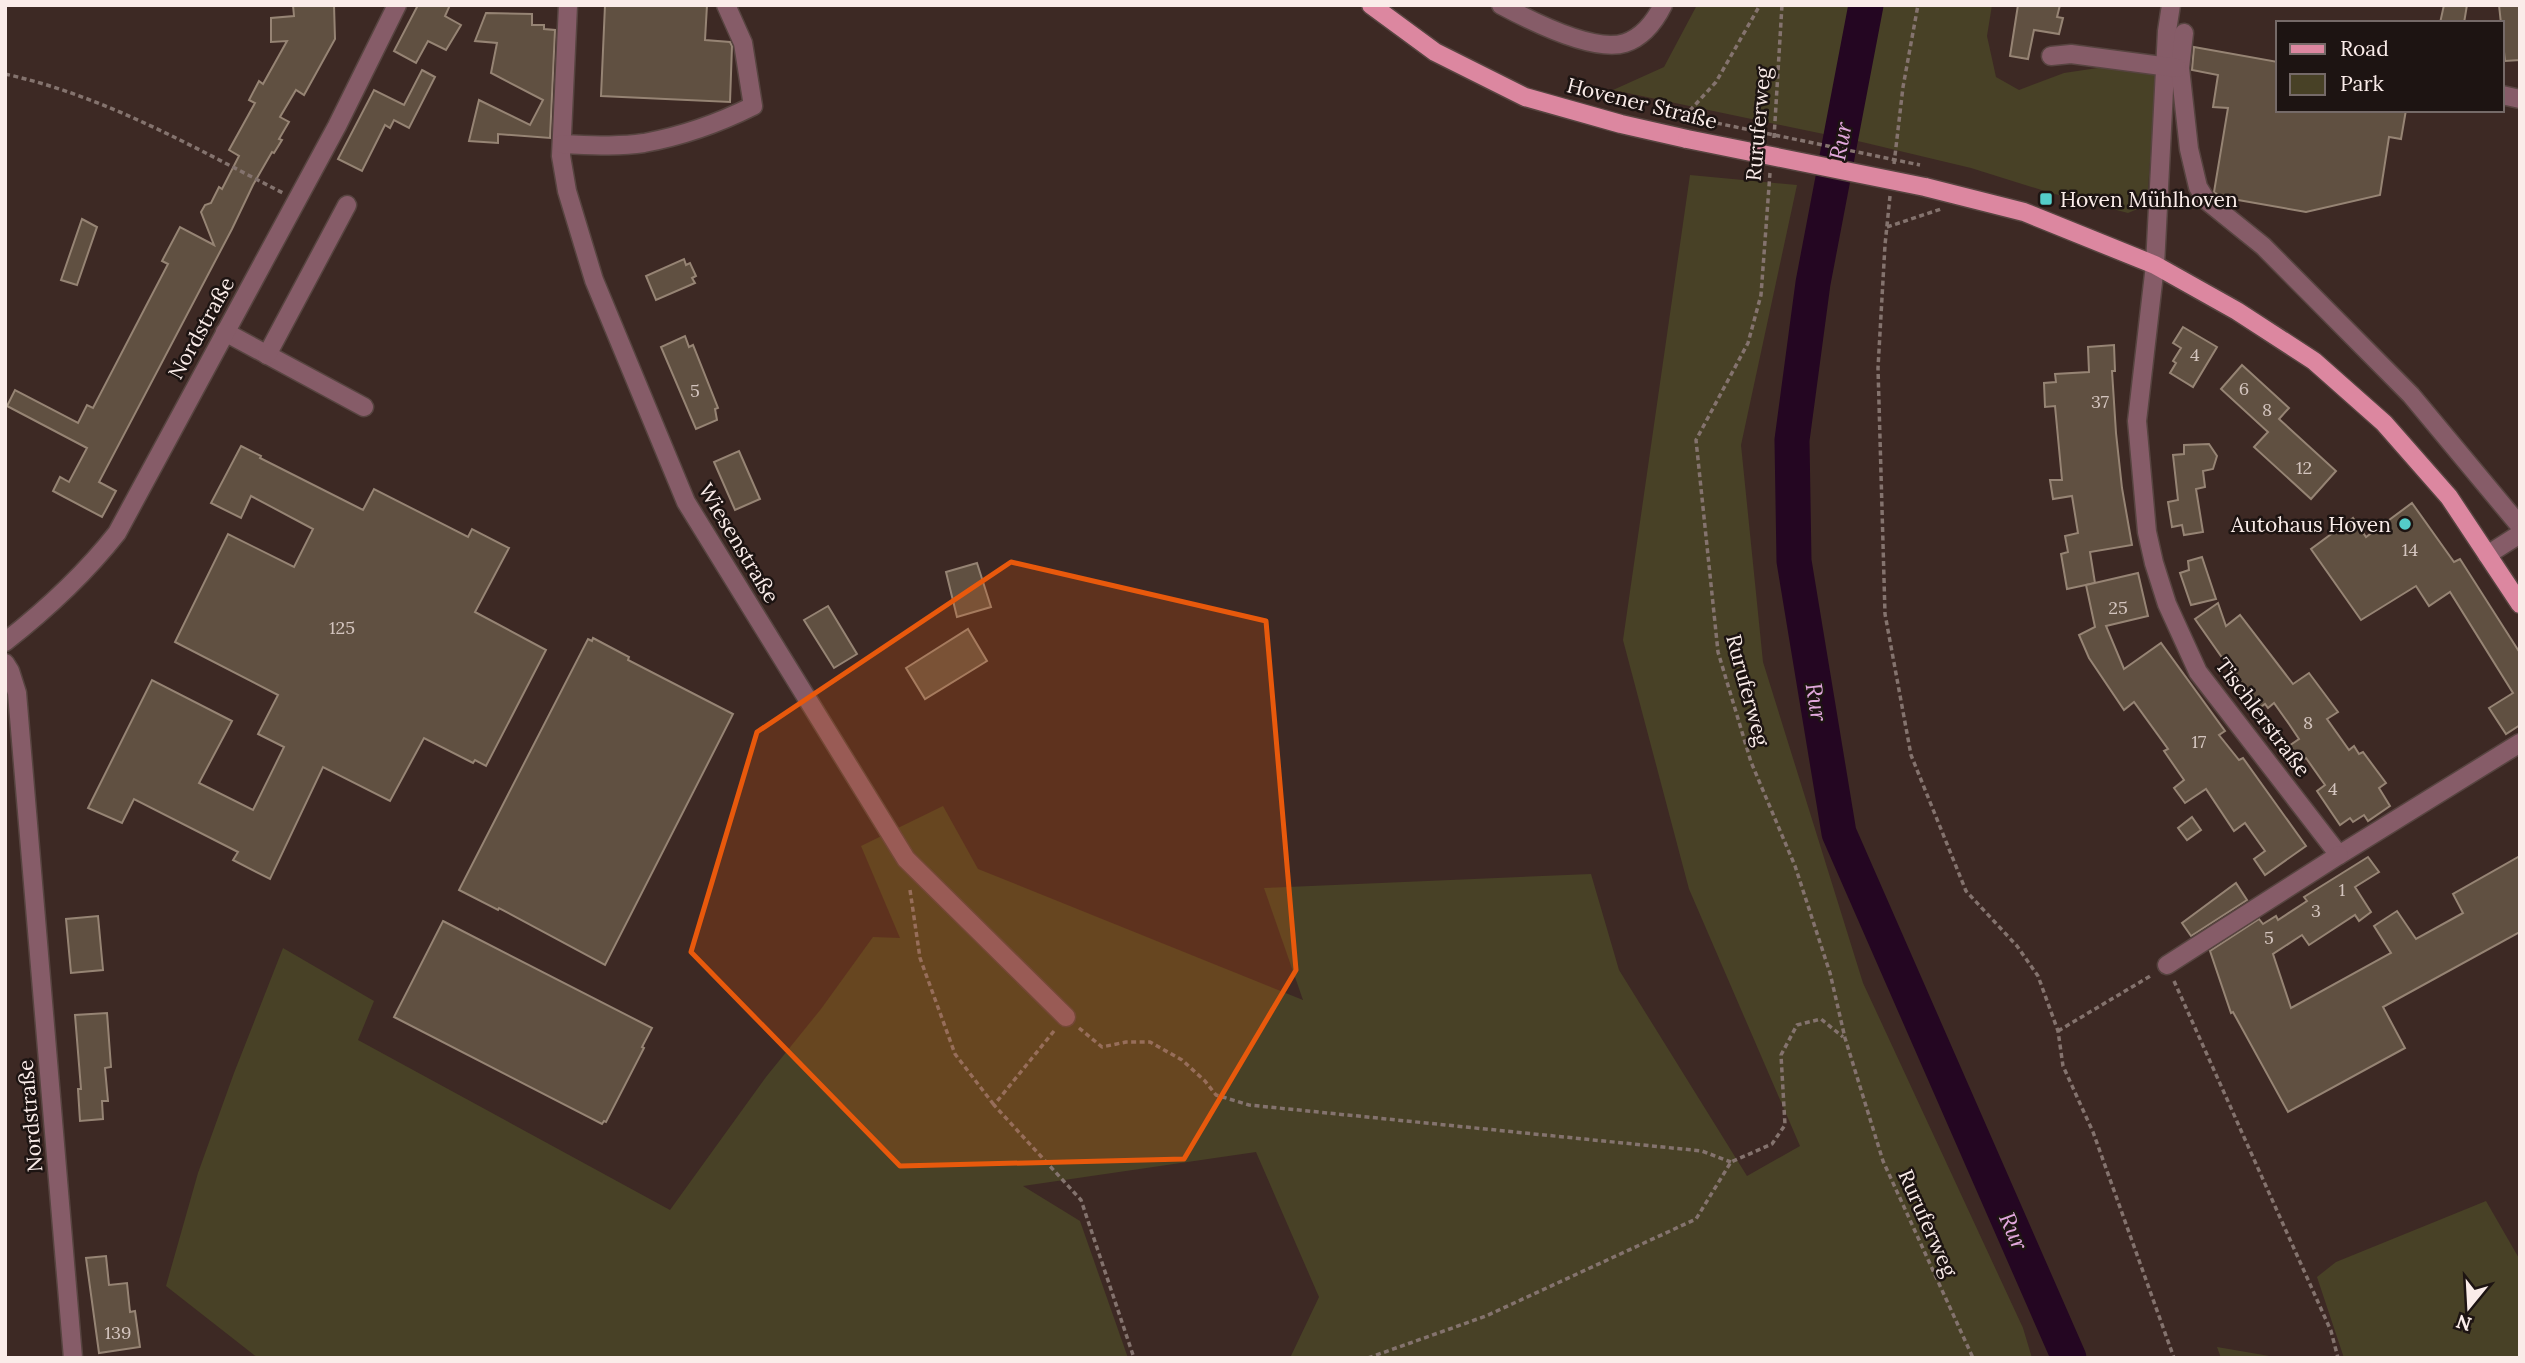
<svg xmlns="http://www.w3.org/2000/svg" width="2525" height="1363" font-family="Lora,serif">
<style>
.green{fill:#484126}
.lines{fill:none;stroke-linecap:round;stroke-linejoin:round}
.river{stroke:#240622;stroke-width:35}
.building{fill:#605041;stroke:#968474;stroke-width:2}
.minor-casing{stroke:#574440;stroke-width:21}
.major-casing{stroke:#574440;stroke-width:21}
.path{stroke:#84736e;stroke-width:3.5;stroke-dasharray:5 3.5;stroke-linecap:butt}
.minor{stroke:#865c68;stroke-width:18}
.major{stroke:#dc87a0;stroke-width:18}
.major-bridge-casing{stroke:#574440;stroke-width:21;stroke-linecap:butt}
.path-bridge{stroke:#84736e;stroke-width:3.5;stroke-dasharray:5 3.5;stroke-linecap:butt}
.major-bridge{stroke:#dc87a0;stroke-width:18}
.marked{fill:#e8590c;fill-opacity:0.2;stroke:#e8590c;stroke-width:5;stroke-linejoin:round}
.poi-dot{fill:#54cdc9;stroke:#1d1412;stroke-width:2.5}
.labels{text-anchor:middle;dominant-baseline:central;stroke-width:5;stroke-linejoin:round;paint-order:stroke}
.number-label{font-size:18px;fill:#d4c5bf}
.street-label{font-size:21px;fill:#faece9;stroke:#1d1412}
.poi-label{font-size:21px;fill:#faece9;stroke:#1d1412;text-anchor:start}
.water-label{font-size:23px;font-style:italic;fill:#e2a8dd;stroke:#1d1412}
</style>
<rect width="100%" height="100%" fill="#3d2924"/>
<!-- green -->
<g class="green">
<polygon points="1697,5 1992,5 1987,36 1996,77 2019,90 2064,73 2104,67 2156,72 2147,205 2128,213 2051,193 1971,168 1862,142 1613,90 1664,67"/>
<polygon points="1690,175 1797,185 1741,445 1763,662 1863,983 2023,1328 2032,1358 1290,1358 1319,1297 1256,1152 1023,1186 1080,1221 1128,1358 258,1358 166,1286 198,1173 234,1073 283,948 374,1001 358,1040 670,1210 766,1077 821,1009 873,937 900,938 861,846 943,806 978,869 1303,1000 1264,888 1591,874 1619,970 1747,1176 1800,1146 1689,889 1623,640"/>
<polygon points="2486,1201 2520,1260 2520,1358 2344,1358 2317,1277 2336,1262"/>
<polygon points="2217,1347 2281,1358 2221,1358"/>
</g>
<g class="lines">
<!-- river -->
<polyline class="river" points="1866,5 1813,283 1792,440 1794,561 1839,833 2069,1358"/>
</g>
<!-- building -->
<g class="building">
<polygon points="293,5 334,5 335,39 304,95 296,90 280,117 289,122 279,139 282,140 274,153 272,152 253,185 232,229 99,482 116,491 102,517 53,491 60,477 69,482 87,448 7,406 15,390 78,423 87,405 93,408 146,306 168,264 162,261 180,227 214,245 201,212 205,205 211,203 219,187 222,189 239,156 229,150 255,103 249,100 259,81 263,84 287,41 271,42 271,18 294,16"/>
<polygon points="418,5 450,5 445,16 461,25 446,50 428,41 416,63 394,51"/>
<polygon points="605,5 707,5 705,40 730,42 732,46 730,102 601,96"/>
<polygon points="2018,5 2060,5 2057,17 2063,18 2059,34 2034,30 2028,59 2010,56"/>
<polygon points="2444,5 2467,5 2464,23 2440,23"/>
<polygon points="2499,5 2520,5 2520,60 2505,61"/>
<polygon points="486,13 532,14 532,25 544,25 544,29 555,30 550,138 498,134 498,143 469,141 479,100 530,125 543,100 491,73 497,43 475,41"/>
<polygon points="2194,47 2278,62 2278,110 2406,110 2401,139 2389,137 2380,195 2306,212 2221,197 2214,192 2228,108 2213,107 2218,75 2192,70"/>
<polygon points="422,70 435,77 409,128 394,120 390,128 385,125 362,171 338,159 374,90 404,105"/>
<polygon points="82,219 97,227 77,285 61,280"/>
<polygon points="684,259 686,265 690,263 696,276 692,278 695,283 656,300 646,276"/>
<polygon points="2183,327 2217,347 2193,387 2170,373 2176,363 2173,361 2181,348 2173,343"/>
<polygon points="685,336 689,347 693,345 718,408 715,409 717,420 696,429 661,347"/>
<polygon points="2114,345 2115,371 2112,371 2116,433 2122,488 2132,545 2090,552 2095,583 2067,589 2061,554 2068,552 2065,536 2078,533 2072,496 2053,499 2050,480 2062,480 2055,406 2045,407 2044,383 2056,382 2055,374 2089,372 2088,347"/>
<polygon points="2242,365 2289,408 2279,419 2336,471 2311,499 2254,447 2268,432 2221,389"/>
<polygon points="2209,444 2217,456 2213,469 2203,471 2205,487 2196,489 2203,532 2184,535 2182,525 2172,527 2168,502 2178,500 2173,455 2184,454 2184,445"/>
<polygon points="241,446 261,456 260,458 363,510 374,489 468,537 472,529 509,548 475,612 546,650 486,766 475,760 473,763 424,738 390,801 323,767 270,879 233,860 238,852 134,799 122,823 88,808 152,680 232,721 199,783 253,810 284,747 258,734 278,695 175,642 228,534 294,567 313,529 251,496 241,518 211,503"/>
<polygon points="739,451 760,499 735,510 714,462"/>
<polygon points="2412,503 2454,562 2460,559 2520,653 2520,725 2506,734 2489,708 2513,693 2450,592 2429,606 2416,586 2361,620 2311,549 2353,518 2366,537"/>
<polygon points="2202,557 2216,599 2191,605 2180,573 2189,570 2188,561"/>
<polygon points="977,563 991,607 957,617 946,572"/>
<polygon points="2138,573 2148,616 2106,626 2124,669 2161,643 2225,731 2219,735 2239,760 2243,758 2306,846 2265,875 2254,859 2265,851 2245,823 2234,831 2206,789 2185,803 2174,788 2184,780 2164,751 2168,749 2134,702 2124,710 2089,658 2079,635 2095,627 2086,585"/>
<polygon points="2218,603 2226,626 2240,615 2293,684 2309,673 2338,712 2327,719 2349,750 2354,746 2359,754 2363,752 2386,783 2379,788 2390,806 2368,821 2364,815 2353,822 2350,818 2340,825 2317,791 2325,785 2306,758 2297,764 2286,748 2299,739 2289,724 2274,703 2268,708 2265,704 2258,709 2195,619"/>
<polygon points="828,606 857,654 834,668 804,620"/>
<polygon points="968,629 987,661 925,699 906,668"/>
<polygon points="593,638 629,657 628,660 733,714 605,965 499,908 498,910 459,890 588,639 592,641"/>
<polygon points="2192,817 2201,830 2187,840 2178,828"/>
<polygon points="2520,856 2520,932 2383,1007 2405,1048 2288,1112 2233,1012 2231,1013 2210,951 2259,919 2263,924 2276,916 2278,920 2307,901 2304,897 2368,857 2379,872 2355,887 2371,912 2359,921 2355,915 2309,945 2302,935 2273,954 2291,1008 2391,953 2374,926 2397,911 2416,939 2463,913 2453,894"/>
<polygon points="2236,883 2247,900 2191,936 2182,923"/>
<polygon points="98,916 103,970 71,973 66,919"/>
<polygon points="443,921 652,1028 642,1047 644,1048 606,1122 604,1121 602,1124 394,1017"/>
<polygon points="107,1013 111,1067 105,1068 108,1101 102,1101 103,1119 80,1121 78,1089 81,1089 75,1015"/>
<polygon points="106,1256 109,1285 127,1283 130,1312 135,1311 140,1347 99,1353 86,1258"/>
</g>
<g class="lines">
<!-- minor casing -->
<g class="minor-casing">
<g id="minor">
<polyline points="568,5 561,156 567,191 594,280 686,502 906,859 1066,1017"/>
<path d="M1501,5C1529,20 1593,53 1625,43C1643,37 1655,21 1663,5"/>
<polyline points="2171,5 2167,31 2155,265 2137,421 2147,532 2154,563 2167,604 2198,672 2339,855 2520,743"/>
<polyline points="2184,33 2180,68 2189,149 2198,187 2206,200 2263,246 2411,395 2520,526"/>
<polyline points="2051,56 2071,54 2177,68"/>
<polyline points="2502,95 2520,99"/>
<path d="M562,144C589,145 618,147 644,143C682,136 719,123 753,106L743,43L726,5"/>
<polyline points="225,332 364,407"/>
<polyline points="267,355 347,205"/>
<polyline points="2487,555 2520,534"/>
<path d="M5,642C47,609 84,575 117,533L337,126L397,5"/>
<polyline points="5,663 10,671 17,693 73,1358"/>
<polyline points="2167,965 2339,855"/>
</g>
</g>
<!-- major casing -->
<g class="major-casing">
<g id="major">
<polyline points="1371,5 1435,52 1525,97 1621,124 1687,139"/>
<polyline points="1925,187 2024,212 2155,265 2237,311 2314,361 2384,423 2449,497 2520,604"/>
</g>
</g>
<!-- path -->
<g class="path">
<path d="M5,74C105,96 193,147 283,193"/>
<polyline points="1684,117 1716,82 1760,5"/>
<polyline points="1774,138 1782,5"/>
<polyline points="1894,164 1903,87 1918,5"/>
<polyline points="1770,173 1761,295 1748,343 1696,440 1718,652 1751,762 1795,866 1830,973 1845,1038 1883,1161 1973,1358"/>
<polyline points="1890,196 1885,245 1878,368 1885,614 1911,755 1966,891 2017,946 2038,976 2058,1031 2063,1066 2093,1132 2174,1358"/>
<polyline points="1887,227 1941,209"/>
<polyline points="910,890 920,958 955,1054 994,1105"/>
<polyline points="2174,981 2331,1331 2338,1358"/>
<polyline points="1079,1028 1102,1047 1126,1042 1150,1042 1182,1060 1205,1081 1216,1095 1249,1105 1702,1151 1731,1162"/>
<polyline points="1054,1031 994,1105 1081,1200 1134,1358"/>
<polyline points="2058,1031 2152,975"/>
<polyline points="1368,1358 1486,1316 1696,1219 1731,1162 1772,1144 1785,1125 1781,1055 1797,1025 1821,1019 1843,1037"/>
</g>
<!-- minor -->
<use href="#minor" class="minor"/>
<!-- major -->
<use href="#major" class="major"/>
<!-- major-bridge casing -->
<g class="major-bridge-casing">
<polyline id="major-bridge" points="1687,139 1925,187"/>
</g>
<!-- path-bridge -->
<polyline class="path-bridge" points="1692,118 1920,165"/>
<!-- major-bridge -->
<use href="#major-bridge" class="major-bridge"/>
</g>
<!-- marked area -->
<path class="marked" d="M1011,562L1266,621L1296,970L1184,1159L900,1166L691,952L757,732Z"/>
<!-- markers -->
<g class="poi-dot">
<rect x="2039" y="192" width="14" height="14" rx="3.5"/>
<circle cx="2405" cy="524" r="7"/>
</g>
<g class="labels">
<!-- number labels -->
<g class="number-label">
<text x="2195" y="354">4</text>
<text x="2244" y="388">6</text>
<text x="695" y="390">5</text>
<text x="2100" y="401">37</text>
<text x="2267" y="409">8</text>
<text x="2304" y="467">12</text>
<text x="2410" y="549">14</text>
<text x="2118" y="607">25</text>
<text x="342" y="627">125</text>
<text x="2308" y="722">8</text>
<text x="2199" y="741">17</text>
<text x="2333" y="788">4</text>
<text x="2342" y="889">1</text>
<text x="2316" y="910">3</text>
<text x="2269" y="937">5</text>
<text x="118" y="1332">139</text>
</g>
<!-- street labels -->
<g class="street-label">
<text transform="translate(1642 103) rotate(14)">Hovener Straße</text>
<text transform="translate(1758 124) rotate(-85)">Ruruferweg</text>
<text transform="translate(201 328) rotate(-61)">Nordstraße</text>
<text transform="translate(739 543) rotate(59)">Wiesenstraße</text>
<text transform="translate(1748 690) rotate(75)">Ruruferweg</text>
<text transform="translate(2263 717) rotate(53)">Tischlerstraße</text>
<text transform="translate(30 1116) rotate(-95)">Nordstraße</text>
<text transform="translate(1928 1223) rotate(66)">Ruruferweg</text>
</g>
<!-- poi labels -->
<g class="poi-label">
<text x="2060" y="199">Hoven Mühlhoven</text>
<text x="2391" y="524" text-anchor="end">Autohaus Hoven</text>
</g>
<!-- water labels -->
<g class="water-label">
<text transform="translate(1840 141) rotate(-79)">Rur</text>
<text transform="translate(1817 702) rotate(81)">Rur</text>
<text transform="translate(2014 1231) rotate(66)">Rur</text>
</g>
</g>
<!-- border -->
<rect width="2525" height="1363" fill="none" stroke="#faece9" stroke-width="14"/>
<!-- legend -->
<rect x="2276" y="21" width="228" height="91" fill="#1d1412" stroke="#756a68" stroke-width="2"/>
<rect x="2290" y="44" width="35" height="10" fill="#dc87a0" stroke="#756a68" stroke-width="2"/>
<text x="2340" y="56" font-size="21" fill="#faece9">Road</text>
<rect x="2290" y="74" width="35" height="21" fill="#484126" stroke="#756a68" stroke-width="2"/>
<text x="2340" y="91" font-size="21" fill="#faece9">Park</text>
<!-- north arrow -->
<g transform="translate(2469 1307) rotate(198)" stroke="#1d1412" stroke-width="5" paint-order="stroke">
<path d="M0-5L12 26L0 18L-12 26Z" fill="#faece9"/>
<text y="-10" font-size="19" font-weight="bold" text-anchor="middle" fill="#faece9">N</text>
</g>
</svg>
